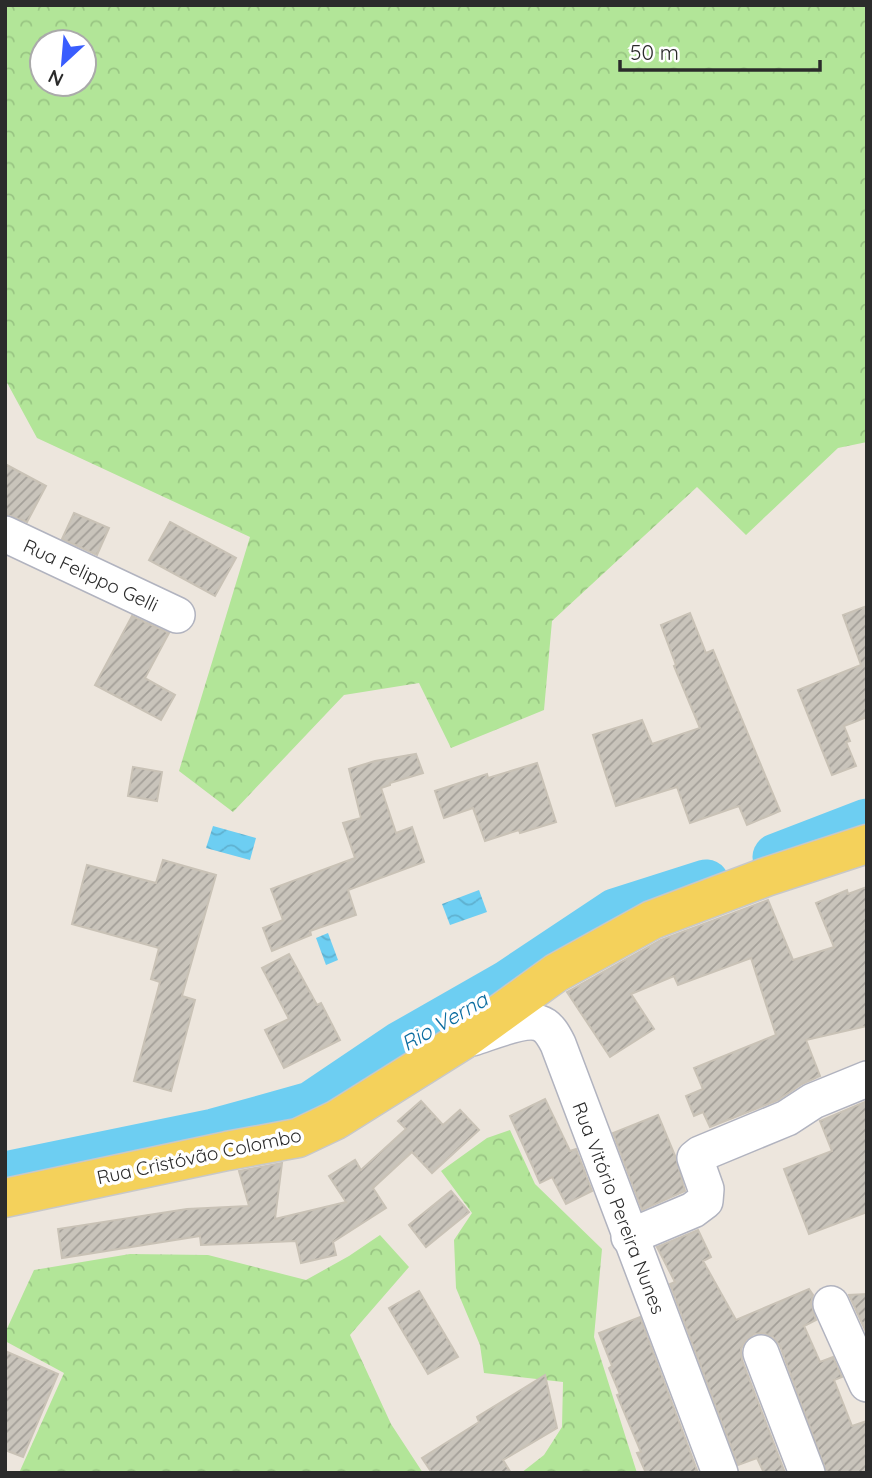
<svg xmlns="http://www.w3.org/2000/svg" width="872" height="1478" font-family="Quicksand,sans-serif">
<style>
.forest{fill:url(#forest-crowns);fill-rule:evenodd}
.water{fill:url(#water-waves)}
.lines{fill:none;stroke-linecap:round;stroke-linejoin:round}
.river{stroke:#6dcef2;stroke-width:47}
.building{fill:url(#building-hatch);stroke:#c9c2b6;stroke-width:2}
.minor-casing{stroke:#b1b3bf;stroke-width:38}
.major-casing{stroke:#c8c8c8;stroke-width:41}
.minor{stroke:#fff;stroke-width:35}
.major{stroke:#f4d15b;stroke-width:38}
.labels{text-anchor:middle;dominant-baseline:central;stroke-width:7;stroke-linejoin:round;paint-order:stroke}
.street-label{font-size:19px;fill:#2b2b2b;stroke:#fff}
.water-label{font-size:21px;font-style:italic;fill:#0a6ca0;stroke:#fff}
</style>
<defs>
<pattern id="forest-crowns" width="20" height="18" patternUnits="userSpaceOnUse" patternTransform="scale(1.75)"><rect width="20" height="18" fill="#b2e598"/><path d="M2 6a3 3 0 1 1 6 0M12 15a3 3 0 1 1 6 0" fill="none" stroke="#99c583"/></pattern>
<pattern id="water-waves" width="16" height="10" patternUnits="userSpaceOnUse" patternTransform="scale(1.75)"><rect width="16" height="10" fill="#6dcef2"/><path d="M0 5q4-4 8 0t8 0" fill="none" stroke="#5fb1d0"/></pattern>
<pattern id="building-hatch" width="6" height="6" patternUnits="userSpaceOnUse" patternTransform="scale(1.75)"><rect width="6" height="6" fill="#c9c4bb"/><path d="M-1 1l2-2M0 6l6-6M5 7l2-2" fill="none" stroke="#a39f98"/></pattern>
</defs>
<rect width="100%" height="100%" fill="#ede6dd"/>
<!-- forest -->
<g class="forest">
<path d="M5,5H867V442L838,448L746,535L697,487L552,621L544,710L451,748L419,683L344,695L233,812L179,771L250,537L37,438L5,379ZM42,42H84V84H42Z"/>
<polygon points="510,1130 535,1184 602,1249 594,1337 637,1473 521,1473 544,1455 562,1427 563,1382 484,1373 480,1345 456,1288 454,1240 472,1213 441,1171 487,1138"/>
<polygon points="380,1235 409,1267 350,1335 391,1424 423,1473 19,1473 64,1373 5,1341 5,1333 34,1270 130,1254 208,1255 306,1280 349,1256"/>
</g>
<!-- water -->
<g class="water">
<polygon points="213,826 256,838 250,860 206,848"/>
<polygon points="479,890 487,912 450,925 442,904"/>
<polygon points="328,933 338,960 326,965 316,938"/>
</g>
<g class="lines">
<!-- river -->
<g class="river">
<polyline points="776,857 867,822"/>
<polyline points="5,1175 214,1132 311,1105 400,1045 507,984 615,912 706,883"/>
</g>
</g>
<!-- building -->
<g class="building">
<polygon points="5,464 46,486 27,522 5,514"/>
<polygon points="74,513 109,528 97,555 62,539"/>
<polygon points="170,522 236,558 215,596 149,560"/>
<polygon points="867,606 867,717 844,726 850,741 846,742 856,766 832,775 798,690 861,665 843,615"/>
<polygon points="690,613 706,653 713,650 780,811 747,825 739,806 690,823 677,787 616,806 593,735 642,720 652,744 700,728 674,666 676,665 661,625"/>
<polygon points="132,616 169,633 145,678 175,695 161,720 95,685"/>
<polygon points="416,754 423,773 390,783 390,785 381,788 396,833 412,827 424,862 348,890 356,915 310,931 311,935 272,951 263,928 283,920 271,889 355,858 343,823 361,818 349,769 375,761"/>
<polygon points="537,763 556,822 520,833 519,830 485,841 473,808 444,818 435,791 487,774 488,778"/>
<polygon points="133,767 162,772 157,801 128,796"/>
<polygon points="163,860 216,875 182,996 195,1000 171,1091 134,1081 160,982 151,979 159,948 72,924 87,865 156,883"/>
<polygon points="867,887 867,1026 806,1040 820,1076 802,1084 778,1100 710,1127 703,1112 694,1116 686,1096 703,1089 694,1068 776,1035 751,958 678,985 674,976 631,994 654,1029 610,1057 567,992 661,940 768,900 793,960 834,947 816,903 847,890 848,894"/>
<polygon points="289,954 317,1005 321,1003 340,1040 284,1068 265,1030 289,1019 262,968"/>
<polygon points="545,1099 570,1151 576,1149 592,1191 566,1204 552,1177 540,1183 510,1116"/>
<polygon points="421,1101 443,1125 460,1110 479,1130 432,1173 412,1152 373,1188 386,1208 333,1242 336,1255 301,1263 296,1241 201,1245 200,1236 62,1258 58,1229 187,1209 249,1206 239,1171 282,1163 275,1219 346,1202 329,1176 355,1160 361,1170 406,1129 398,1121"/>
<polygon points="867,1101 867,1212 809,1234 784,1169 832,1151 820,1121"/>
<polygon points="658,1115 676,1158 685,1191 642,1210 613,1133"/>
<polygon points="451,1191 469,1212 426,1247 409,1225"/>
<polygon points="698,1230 711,1257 703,1261 736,1320 809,1289 813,1295 811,1303 816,1320 804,1326 820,1362 833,1357 842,1377 834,1380 852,1426 867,1421 867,1473 827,1473 780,1346 773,1337 763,1333 754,1334 746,1340 741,1349 742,1360 785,1473 764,1473 757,1458 738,1465 670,1284 675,1282 657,1247"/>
<polygon points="419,1291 458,1357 428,1374 389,1308"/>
<polygon points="867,1294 867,1334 849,1295"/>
<polygon points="640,1317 698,1473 646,1473 637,1453 641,1452 617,1395 620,1394 609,1368 612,1366 599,1333"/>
<polygon points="5,1351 58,1374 23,1457 5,1450"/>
<polygon points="545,1375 557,1428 503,1460 511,1473 432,1473 422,1458 479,1422 477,1417"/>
</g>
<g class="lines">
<!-- minor casing -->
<g class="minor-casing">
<g id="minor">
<polyline points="5,534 177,615"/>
<path d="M472,1038C489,1033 523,1018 539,1023C549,1026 554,1036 558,1044L720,1473"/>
<polyline points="629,1237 693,1210 705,1201 706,1189 695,1158 700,1154 787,1118 813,1101 867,1079"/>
<polyline points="831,1304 867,1384"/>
<polyline points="761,1353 807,1473"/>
</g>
</g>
<!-- major casing -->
<g class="major-casing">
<polyline id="major" points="5,1198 227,1151 298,1138 336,1120 462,1041 556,973 652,920 766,877 867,844"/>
</g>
<!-- minor -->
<use href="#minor" class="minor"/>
<!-- major -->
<use href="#major" class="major"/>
</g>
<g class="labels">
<!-- street labels -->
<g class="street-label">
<text transform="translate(91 575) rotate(25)">Rua Felippo Gelli</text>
<text transform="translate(199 1156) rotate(-12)">Rua Cristóvão Colombo</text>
<text transform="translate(619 1208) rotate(69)">Rua Vitório Pereira Nunes</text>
</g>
<!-- water labels -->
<g class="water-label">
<text transform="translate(444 1021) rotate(-30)">Rio Verna</text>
</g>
</g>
<!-- border -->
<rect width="872" height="1478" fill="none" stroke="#2b2b2b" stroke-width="14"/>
<!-- north arrow -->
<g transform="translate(63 63) rotate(206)"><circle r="33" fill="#ffffff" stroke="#aaaaaa" stroke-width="2"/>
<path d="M0-5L12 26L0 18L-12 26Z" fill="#395dfe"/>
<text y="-10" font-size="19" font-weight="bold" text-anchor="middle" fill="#2b2b2b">N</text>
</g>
<!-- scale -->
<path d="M620 60v10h200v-10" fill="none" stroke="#2b2b2b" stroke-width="3.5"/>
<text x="630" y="60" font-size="21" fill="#2b2b2b" stroke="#ffffff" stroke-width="5" paint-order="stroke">50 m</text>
</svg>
